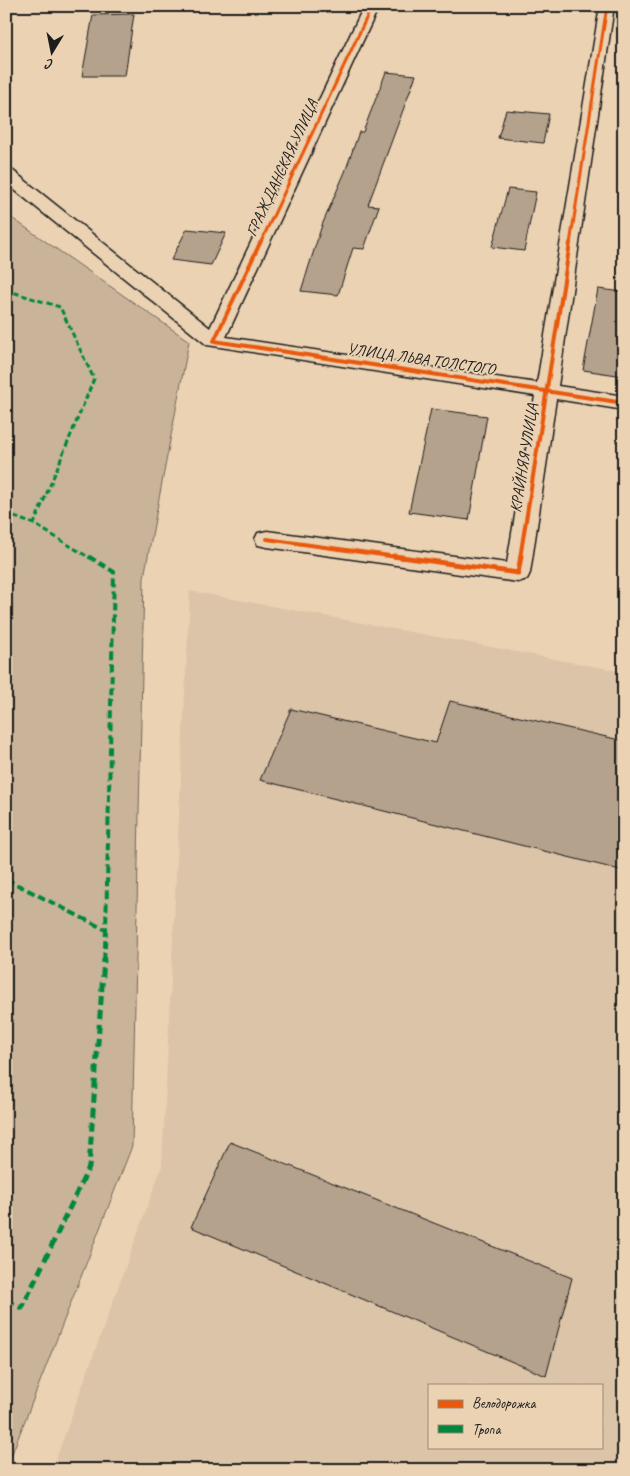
<svg xmlns="http://www.w3.org/2000/svg" width="630" height="1476" font-family="Caveat,sans-serif">
<style>
.built{fill:#dbc4a7;fill-rule:evenodd}
.green{fill:#c9b49a;stroke:#72685b}
.building{fill:#b5a28c;stroke:#1c1c1c}
.lines{fill:none;stroke-linecap:round;stroke-linejoin:round}
.minor-casing{stroke:#1c1c1c;stroke-width:3}
.minor{fill:#ebd2b3;fill-rule:evenodd}
.quiet-far2{stroke:#00873e;stroke-width:3;stroke-dasharray:5.5 3;stroke-linecap:butt}
.quiet-far1{stroke:#00873e;stroke-width:4;stroke-dasharray:8 4;stroke-linecap:butt}
.quiet{stroke:#00873e;stroke-width:5;stroke-dasharray:9 5;stroke-linecap:butt}
.cycleway-far2-casing{stroke:#ebd2b3;stroke-width:5}
.cycleway-far1-casing{stroke:#ebd2b3;stroke-width:6}
.cycleway-casing{stroke:#ebd2b3;stroke-width:8}
.cycleway-far2{stroke:#e8590c;stroke-width:3}
.cycleway-far1{stroke:#e8590c;stroke-width:4}
.cycleway{stroke:#e8590c;stroke-width:5}
.labels{text-anchor:middle;dominant-baseline:central;stroke-width:4;stroke-linejoin:round;paint-order:stroke}
.far-street-label{font-size:16px;fill:#1c1c1c;stroke:#ebd2b3}
</style>
<rect width="100%" height="100%" fill="#ebd2b3"/>
<filter id="ink" filterUnits="userSpaceOnUse"><feTurbulence type="fractalNoise" baseFrequency=".02" numOctaves="2"/><feDisplacementMap in="SourceGraphic" scale="10" xChannelSelector="R" yChannelSelector="G"/><feConvolveMatrix kernelMatrix="1 2 1 2 8 2 1 2 1" color-interpolation-filters="sRGB"/></filter>
<g filter="url(#ink)">
<!-- built -->
<path class="built" d="M190,591L624,672V1470H52L162,1166ZM429,1385H601V1447H429Z"/>
<!-- green -->
<polygon class="green" points="6,214 189,341 144,577 132,1146 6,1469"/>
<!-- building -->
<g class="building">
<polygon points="134,14 125,76 82,76 93,15"/>
<polygon points="386,72 416,75 368,205 379,206 364,249 353,248 338,295 301,291 322,225 345,172 359,132 363,132"/>
<polygon points="506,110 549,114 543,143 498,138"/>
<polygon points="508,189 536,192 524,251 492,247"/>
<polygon points="187,229 226,233 211,265 171,260"/>
<polygon points="598,289 624,292 624,376 583,370"/>
<polygon points="431,409 487,416 469,520 409,512"/>
<polygon points="450,701 624,741 624,871 260,780 291,709 436,743"/>
<polygon points="230,1142 572,1278 546,1376 191,1227"/>
</g>
<g class="lines">
<!-- minor casing -->
<g class="minor-casing">
<polygon id="minor" points="364,6 379,6 226,337 537,383 600,6 614,6 558,386 624,396 624,410 556,399 530,573 527,579 518,582 267,547 258,545 255,539 258,533 267,531 507,563 535,396 207,345 6,183 6,169 12,170 210,328"/>
</g>
<!-- minor -->
<use href="#minor" class="minor"/>
<!-- quiet-far2 -->
<g class="quiet-far2">
<polyline points="6,290 60,307 94,379 34,524"/>
<polyline points="6,514 34,524 90,558"/>
</g>
<!-- quiet-far1 -->
<g class="quiet-far1">
<polyline points="6,879 106,930 114,572 88,556"/>
<polyline points="104,960 106,930"/>
</g>
<!-- quiet -->
<polyline class="quiet" points="6,1301 22,1308 89,1167 104,959"/>
<!-- cycleway-far2 casing -->
<g class="cycleway-far2-casing">
<g id="cycleway-far2">
<polyline points="260,244 372,6"/>
<polyline points="570,244 607,6"/>
</g>
</g>
<!-- cycleway-far1 casing -->
<g class="cycleway-far1-casing">
<g id="cycleway-far1">
<polyline points="260,243 214,341 624,403"/>
<polyline points="267,539 404,558"/>
<polyline points="520,558 570,243"/>
</g>
</g>
<!-- cycleway casing -->
<g class="cycleway-casing">
<polyline id="cycleway" points="394,556 518,573 521,556"/>
</g>
<!-- cycleway-far2 -->
<use href="#cycleway-far2" class="cycleway-far2"/>
<!-- cycleway-far1 -->
<use href="#cycleway-far1" class="cycleway-far1"/>
<!-- cycleway -->
<use href="#cycleway" class="cycleway"/>
</g>
</g>
<g class="labels">
<!-- far-street labels -->
<g class="far-street-label">
<text transform="translate(282 168) rotate(-65)">ГРАЖДАНСКАЯ УЛИЦА</text>
<text transform="translate(421 359) rotate(8)">УЛИЦА ЛЬВА ТОЛСТОГО</text>
<text transform="translate(524 458) rotate(-81)">КРАЙНЯЯ УЛИЦА</text>
</g>
</g>
<!-- margin -->
<rect width="630" height="1476" fill="none" stroke="#ebd2b3" stroke-width="25"/>
<rect x="12" y="12" width="605" height="1451" fill="none" stroke="#1c1c1c" stroke-width="2" filter="url(#ink)"/>
<!-- legend -->
<rect x="428" y="1384" width="175" height="65" fill="#ebd2b3" stroke="#988977"/>
<rect x="438" y="1400" width="25" height="8" fill="#e8590c" stroke="#988977"/>
<text x="472" y="1408" font-size="15" fill="#1c1c1c">Велодорожка</text>
<rect x="438" y="1425" width="25" height="8" fill="#00873e" stroke="#988977"/>
<text x="472" y="1434" font-size="15" fill="#1c1c1c">Тропа</text>
<!-- north arrow -->
<g transform="translate(52 52) rotate(190)" stroke="#ebd2b3" stroke-width="4" paint-order="stroke">
<path d="M0-4L9 19L0 12L-9 19Z" fill="#1c1c1c"/>
<text y="-8" font-size="14" font-weight="bold" text-anchor="middle" fill="#1c1c1c">С</text>
</g>
</svg>
